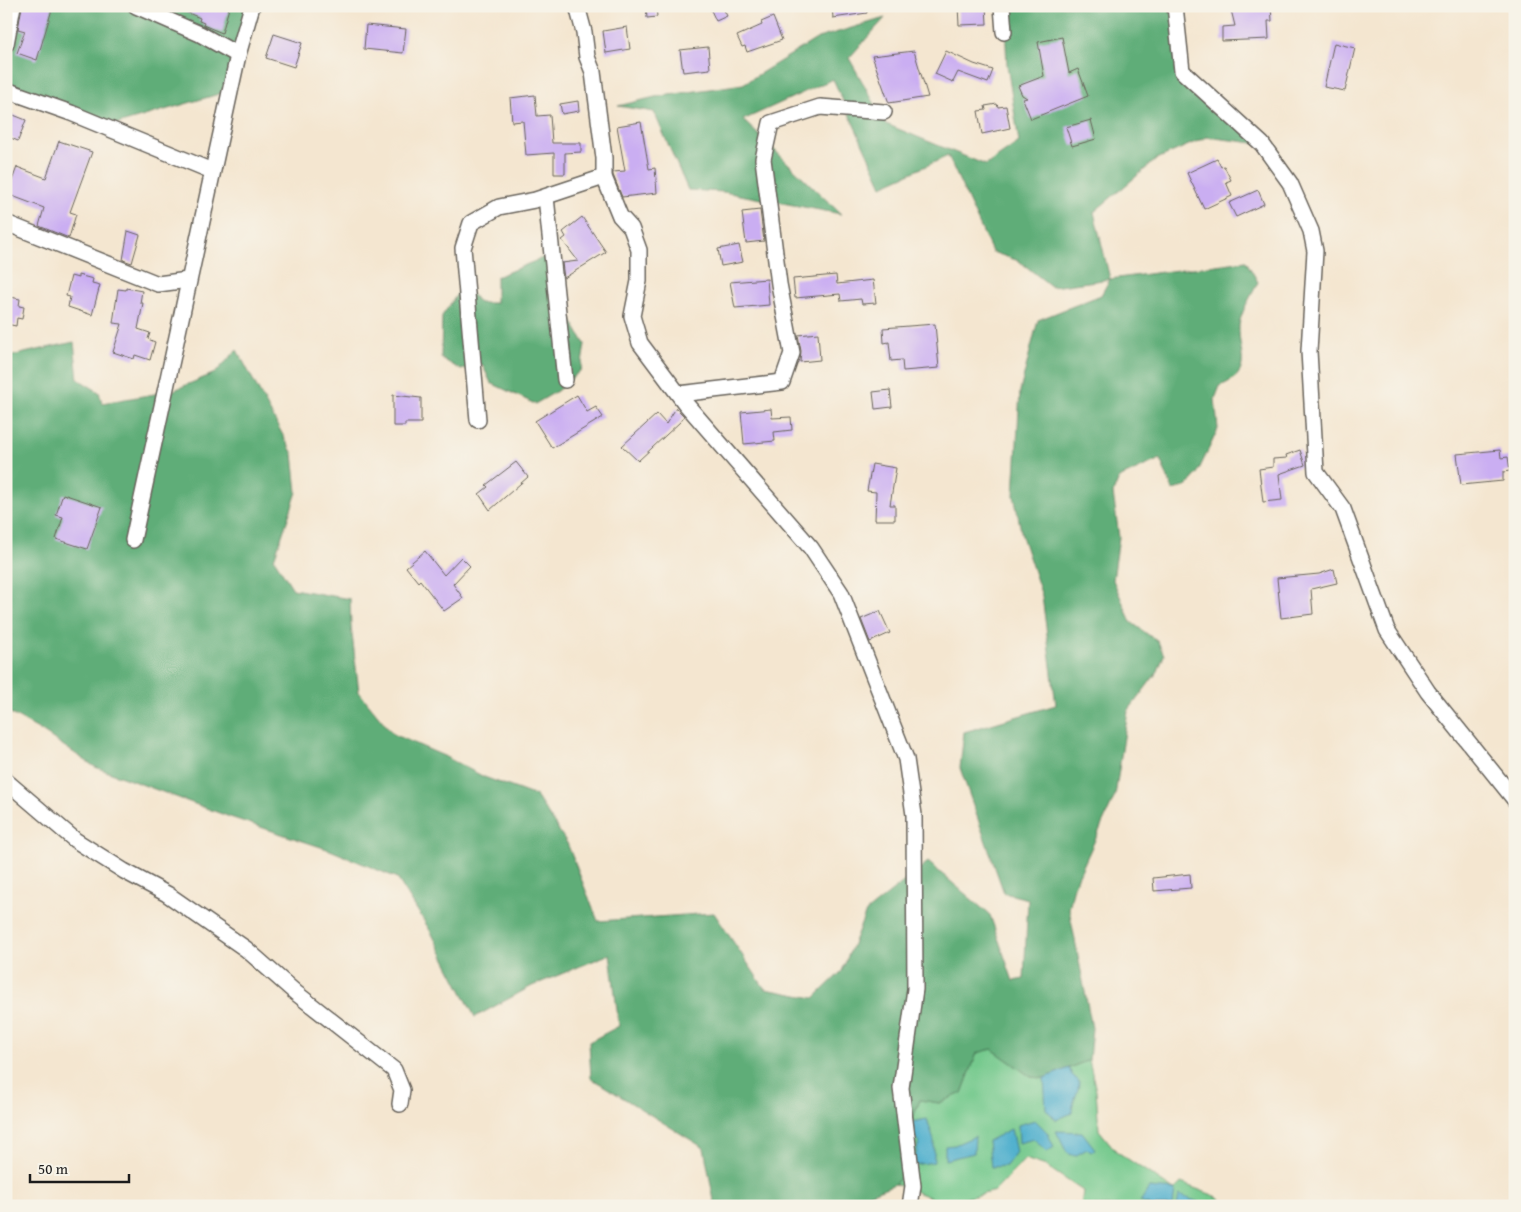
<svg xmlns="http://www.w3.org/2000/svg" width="1521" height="1212" font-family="'Gentium Book Plus',serif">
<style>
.green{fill:#74c98d;stroke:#487254}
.forest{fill:#5fad78;stroke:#3e644a}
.water{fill:#4eafcd;stroke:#356674}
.building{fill:#caaef2}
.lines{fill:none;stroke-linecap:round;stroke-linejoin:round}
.street-casing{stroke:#68635b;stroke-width:18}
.street{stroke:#fff;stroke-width:15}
</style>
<rect width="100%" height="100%" fill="#f7f3e8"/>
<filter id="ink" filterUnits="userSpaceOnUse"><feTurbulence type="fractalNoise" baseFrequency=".02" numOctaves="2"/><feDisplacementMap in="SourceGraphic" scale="10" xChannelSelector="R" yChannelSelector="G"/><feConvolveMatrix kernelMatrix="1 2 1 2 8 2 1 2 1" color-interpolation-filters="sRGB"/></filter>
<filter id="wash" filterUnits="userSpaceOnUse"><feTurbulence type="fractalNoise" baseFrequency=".0096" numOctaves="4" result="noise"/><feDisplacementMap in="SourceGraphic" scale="20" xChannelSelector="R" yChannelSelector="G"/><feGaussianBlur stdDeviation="1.12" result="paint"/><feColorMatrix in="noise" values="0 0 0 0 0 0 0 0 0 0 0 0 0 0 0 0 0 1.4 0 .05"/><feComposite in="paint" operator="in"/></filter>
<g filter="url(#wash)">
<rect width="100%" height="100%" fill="#f4e6d0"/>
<!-- green -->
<polygon class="green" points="992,1049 1031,1077 1043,1078 1089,1060 1096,1091 1099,1130 1116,1151 1174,1190 1181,1183 1218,1197 1226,1206 1081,1206 1083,1191 1046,1166 1025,1159 995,1191 945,1203 895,1184 904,1173 911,1122 920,1100 939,1103 962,1093 977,1053"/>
<!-- forest -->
<g class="forest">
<polygon points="6,6 254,6 229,91 114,125 6,90"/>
<path d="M1004,6H1175L1182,71L1262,144L1207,137L1157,159L1094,212L1110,279L1246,261L1258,282C1252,295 1240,313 1239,326C1238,355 1255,372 1220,386L1215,399L1218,429L1197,474L1187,486L1173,490L1160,459L1119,478L1113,493L1119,537L1113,580L1131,622L1158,642L1164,655L1158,671L1128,711L1115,796L1074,886L1069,909L1092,1028L1089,1060L1044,1078L1031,1077L992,1049L977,1053L962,1093L939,1103L920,1100L911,1122L904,1173L895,1184L851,1201L850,1206H715L704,1148L591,1078L589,1042L619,1026L610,954L532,986L475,1017L431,932L397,878L330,850L230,817L95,767L40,730L6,711V357L74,342L78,379L99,392L102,403L172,391L215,373L237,350L293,454L297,492L274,559L293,589L350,599L351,626L359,692L393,734L444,756L484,777L536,796L567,843L598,921L714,913L765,989L814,998L842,971L866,912L928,862L990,915L1013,981L1024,979L1028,899L1004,893L960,768L964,732L1056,705L1042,596L1022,536L1014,495L1020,391L1038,320L1101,295L1110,279L1052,287L1019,261L992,252L948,156L882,186L833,79L743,120L841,214L724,192L688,190L654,112L618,106L655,97L743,84L818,38L885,18L849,58L886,124L986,165L1019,142L1007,65Z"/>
<polygon points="550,255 560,301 585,344 581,370 557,391 535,404 491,383 482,364 461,370 441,358 442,316 464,284 479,303 496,303 496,277"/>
</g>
<!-- water -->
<g class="water">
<path d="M1069,1068L1072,1075L1079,1081C1079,1093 1072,1101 1072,1113L1056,1120L1046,1109L1044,1078Z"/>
<polygon points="927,1119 934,1141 934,1162 913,1165 919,1142 909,1132 911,1122"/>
<polygon points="1035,1120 1047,1132 1054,1147 1047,1152 1034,1139 1019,1143 1018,1125"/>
<polygon points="1011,1129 1016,1152 1006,1166 991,1167 988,1141"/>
<polygon points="1056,1131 1082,1132 1095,1149 1091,1152 1087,1149 1075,1156 1067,1153"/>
<polygon points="975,1136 974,1153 945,1160 945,1146 955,1145"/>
<polygon points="1149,1188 1175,1190 1173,1206 1152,1206 1140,1202"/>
<polygon points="1179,1195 1209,1206 1177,1206"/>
</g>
<g id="blocks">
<!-- building -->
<g class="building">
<polygon points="22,6 53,6 37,60 17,53 25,31 18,29"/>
<polygon points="172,6 223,6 229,8 222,33 203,25 204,23 199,21 200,18"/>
<polygon points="646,6 656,6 657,17 647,18"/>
<polygon points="709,6 722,6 727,16 716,21"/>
<polygon points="832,6 866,6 867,13 833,18"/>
<polygon points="958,6 986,6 987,24 959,25"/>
<polygon points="1230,6 1271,6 1272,21 1268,21 1269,39 1222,41 1222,27 1235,26"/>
<polygon points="773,17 782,40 747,52 745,46 742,47 737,36 762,25 761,22"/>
<polygon points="366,25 406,29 403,53 364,49"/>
<polygon points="627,27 630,49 606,53 603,31"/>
<polygon points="274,34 302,43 294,67 266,58"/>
<polygon points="1062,37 1069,73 1078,69 1088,96 1031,119 1023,99 1027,98 1022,95 1018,86 1044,76 1038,42"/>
<polygon points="1334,43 1355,48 1345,91 1324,87"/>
<polygon points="708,47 710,69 683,72 680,50"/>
<polygon points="914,51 928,97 889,103 872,56"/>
<polygon points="946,51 974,64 993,70 988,83 958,72 953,82 935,74"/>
<polygon points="535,95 537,116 550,115 552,143 581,143 581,152 565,153 565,174 554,174 554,153 526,155 523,121 512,122 510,98"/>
<polygon points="578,101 579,111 562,114 560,104"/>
<polygon points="997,104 998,107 1006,106 1010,128 982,134 978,111 986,110 985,106"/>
<polygon points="6,112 26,120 18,141 6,136"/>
<polygon points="1091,120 1096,139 1072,146 1066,127"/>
<polygon points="641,122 649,169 655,168 657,193 622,197 613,175 613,172 625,171 617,126"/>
<polygon points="59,141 92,152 70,212 76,214 69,238 39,226 44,208 7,194 17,167 46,178"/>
<polygon points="1217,159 1221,167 1224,166 1231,180 1226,182 1232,196 1204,209 1187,173"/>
<polygon points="1258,190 1264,204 1236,217 1229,203"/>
<polygon points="760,210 764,241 746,243 742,212"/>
<polygon points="582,217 606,252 564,278 562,263 578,261 562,240 566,237 563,232"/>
<polygon points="128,231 140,235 132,263 123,260"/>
<polygon points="739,245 743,262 721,266 718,249"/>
<polygon points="78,275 93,279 92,283 100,285 92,315 68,307 70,297 66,296 71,276 78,278"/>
<polygon points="836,275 837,284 873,280 876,303 862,304 861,299 841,301 840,294 795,298 793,279"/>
<polygon points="767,279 769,305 735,308 730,282"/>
<polygon points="126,288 142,291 140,303 143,303 138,329 150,333 148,339 155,342 150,360 135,355 134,359 113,352 122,324 113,323 118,289 126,290"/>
<polygon points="6,296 20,299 19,306 24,307 22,319 17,318 16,326 6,324"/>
<polygon points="935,324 939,368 903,371 902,360 891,361 889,342 884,343 883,328"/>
<polygon points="818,333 820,360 800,362 801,351 798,335"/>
<polygon points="890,390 892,407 875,409 873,392"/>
<polygon points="393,395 421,398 421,423 405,423 405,426 393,426"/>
<polygon points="577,395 587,412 596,407 603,417 552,448 535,421"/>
<polygon points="676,408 684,416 680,422 638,461 622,446 657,414 666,424"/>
<polygon points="771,409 772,418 791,417 792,430 774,432 775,441 744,444 741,412"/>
<polygon points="1300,450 1305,465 1279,474 1282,500 1263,502 1259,469 1273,467 1273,459 1287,458 1286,455"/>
<polygon points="1500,450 1501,458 1508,457 1510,471 1503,472 1503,481 1461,485 1457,454"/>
<polygon points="516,462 528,477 490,510 479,494 488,487 486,485"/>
<polygon points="872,464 896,468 890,505 895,505 895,520 875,520 876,492 867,491"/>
<polygon points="63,494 102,507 87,549 56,539 63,517 56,515"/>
<polygon points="425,551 444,575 461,557 470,566 453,584 463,598 444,611 420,580 418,582 406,567"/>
<polygon points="1334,569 1337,583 1311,589 1313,614 1281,618 1277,578 1319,574"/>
<polygon points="880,611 890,633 870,642 861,619"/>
<polygon points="1190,874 1191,888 1154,891 1153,878"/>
</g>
</g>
</g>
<g filter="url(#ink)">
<use href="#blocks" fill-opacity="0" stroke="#68635b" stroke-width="1"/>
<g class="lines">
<!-- street casing -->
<g class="street-casing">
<g id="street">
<polyline points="136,6 200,34 238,55"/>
<polyline points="577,6 584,32 587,57 593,72 604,158 604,177 620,216 631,228 639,250 639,281 632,316 640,343 685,403 811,548 841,593 906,759 914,815 915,989 901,1088 913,1186 910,1206"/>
<polyline points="1002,6 1004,32"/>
<polyline points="1175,6 1182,71 1262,144 1290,183 1311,231 1315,251 1309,351 1316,472 1343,509 1387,630 1428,692 1515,800"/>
<polyline points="6,44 13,6"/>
<polyline points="6,90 71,113 212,171"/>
<polyline points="546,197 565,380"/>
<polyline points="6,223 158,284 188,280"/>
<polyline points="679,394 782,382 792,353 779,284 763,159 771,123 820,107 884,112"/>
<polyline points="478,420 463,248 471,223 499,207 535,200 604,177"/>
<polyline points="133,540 238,55 252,6"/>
<polyline points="6,781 75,840 124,871 167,894 246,949 296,993 394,1070 402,1090 400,1104"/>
</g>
</g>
<!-- street -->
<use href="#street" class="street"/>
</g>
</g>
<!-- margin -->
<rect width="1521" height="1212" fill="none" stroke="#f7f3e8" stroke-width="25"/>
<!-- scale -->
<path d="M30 1174v8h99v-8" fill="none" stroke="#1c1c1c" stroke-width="2.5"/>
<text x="38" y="1174" font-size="15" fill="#1c1c1c" stroke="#f7f3e8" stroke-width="4" paint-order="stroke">50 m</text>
</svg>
